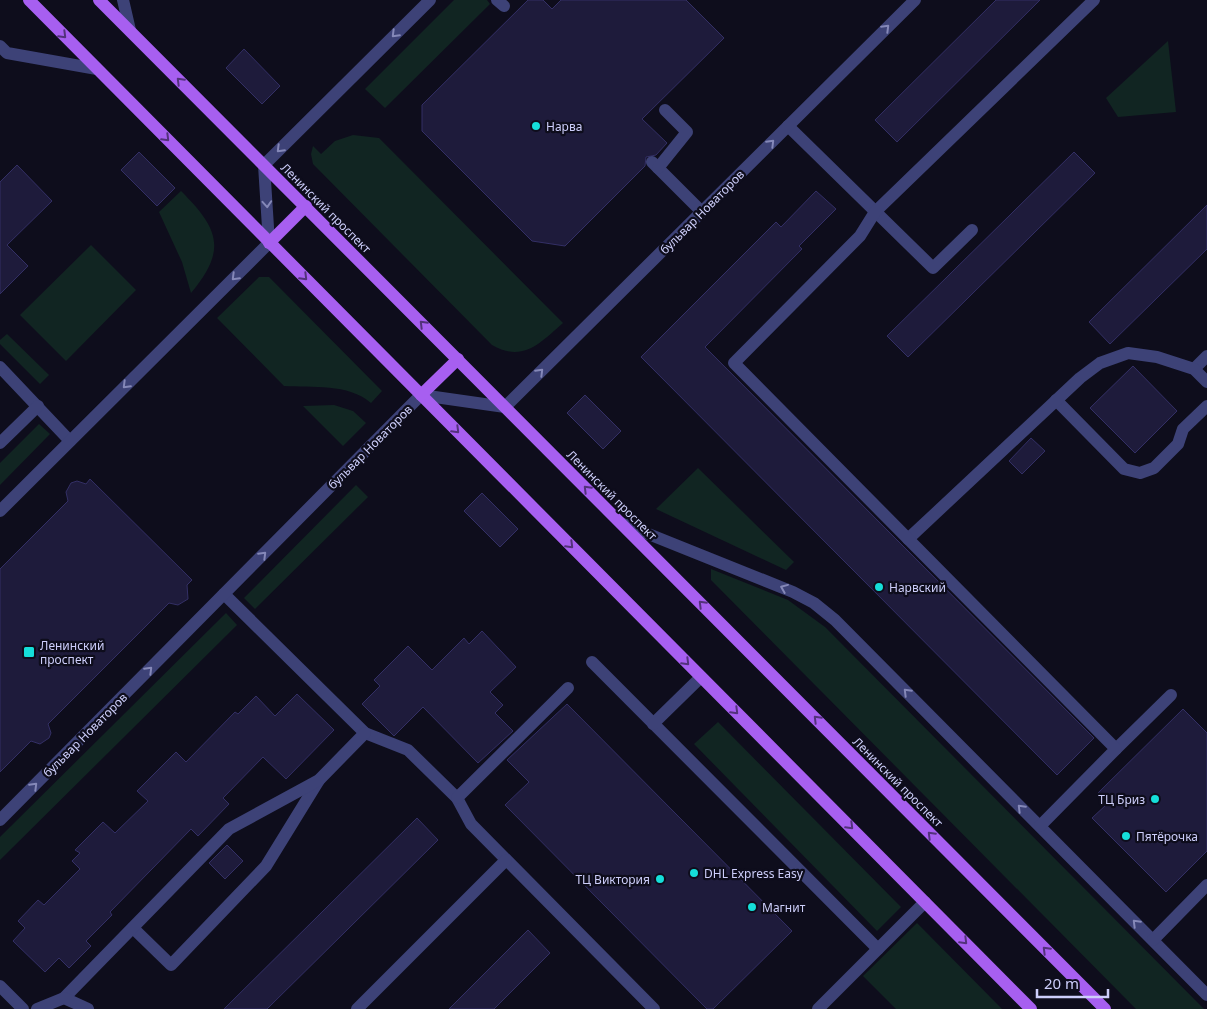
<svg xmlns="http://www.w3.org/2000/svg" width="1207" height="1009" font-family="'Noto Sans',sans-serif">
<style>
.green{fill:#112522}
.building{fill:#1e1b3b;stroke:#332f65}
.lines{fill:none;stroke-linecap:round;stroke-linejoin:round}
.minor{stroke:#3d4277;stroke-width:12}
.major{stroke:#a75ff0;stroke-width:12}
.oneway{stroke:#8588b8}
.oneway2{stroke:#53327b}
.poi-dot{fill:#15ded9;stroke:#0e0d1c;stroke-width:2}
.labels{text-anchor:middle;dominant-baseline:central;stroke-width:4.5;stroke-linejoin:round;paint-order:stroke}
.poi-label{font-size:12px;fill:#cdcefa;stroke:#0e0d1c;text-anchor:start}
.street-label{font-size:12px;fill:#cdcefa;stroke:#0e0d1c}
</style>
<rect width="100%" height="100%" fill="#0e0d1c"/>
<!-- green -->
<g class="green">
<polygon points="454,0 487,0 490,4 385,108 365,89"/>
<polygon points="1168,41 1176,112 1118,117 1106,98"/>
<path d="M353,135L379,138L563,323C540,343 523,363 492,345L313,164L311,154L313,146L321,154L335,141Z"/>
<path d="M181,191C218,228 228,249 191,293L182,262L159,212Z"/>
<polygon points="91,245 136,290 66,361 20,315"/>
<path d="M259,277H269L382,391L371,403C348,383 312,388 284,386L217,318Z"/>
<polygon points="7,334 49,375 40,384 0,344 0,340"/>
<polygon points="334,405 353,411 366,423 343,446 303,406"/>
<polygon points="39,424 50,434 0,485 0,463"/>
<polygon points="698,468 794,562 786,570 656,509"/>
<polygon points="356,485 368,497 255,609 244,598"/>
<polygon points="711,569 788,600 825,627 1204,1009 1136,1009 711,580"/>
<polygon points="226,613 237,625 0,860 0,837"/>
<polygon points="718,722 901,907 877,931 694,744"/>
<polygon points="917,923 1002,1009 896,1009 863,976"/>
</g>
<!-- building -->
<g class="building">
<polygon points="528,0 543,0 552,9 561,0 686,0 724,38 642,119 667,143 656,155 646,157 645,166 565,246 532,241 422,131 422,105"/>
<polygon points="996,0 1040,0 897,142 875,120"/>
<polygon points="244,49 280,86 262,104 226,68"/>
<polygon points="139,152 175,188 157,206 121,170"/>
<polygon points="1074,152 1095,173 908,357 887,336"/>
<polygon points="17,165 52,201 7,245 28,266 0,294 0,182"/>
<polygon points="816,191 836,209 799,246 802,249 705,347 1094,738 1057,775 641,357 776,222 781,227"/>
<polygon points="1207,205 1207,249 1110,344 1089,322"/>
<polygon points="1133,366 1177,411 1135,453 1090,408"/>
<polygon points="585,395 621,431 603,449 567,413"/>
<polygon points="1031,438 1045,451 1022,474 1009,461"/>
<polygon points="90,479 192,580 187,585 188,599 178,605 169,603 48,724 51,733 49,738 40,744 31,741 0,772 0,569 68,501 66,492 71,483 77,481 86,484"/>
<polygon points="482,493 518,529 500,547 464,511"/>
<polygon points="482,631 516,667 490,692 503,705 495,713 513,731 478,763 423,707 394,736 362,704 380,686 374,680 408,646 432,670 464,638 469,644"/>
<polygon points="297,694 334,730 286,779 263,757 223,798 229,804 198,836 191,829 110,912 112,915 86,941 91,946 69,968 59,958 45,972 13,941 25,928 18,921 38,900 44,905 80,869 72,861 80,853 75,850 103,822 115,833 148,801 137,791 176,752 186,762 235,712 238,714 256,696 275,716"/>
<polygon points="567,704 792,931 713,1009 707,1009 505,805 529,782 507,760"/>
<polygon points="1183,709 1207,733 1207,851 1166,892 1092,818 1107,804 1097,794"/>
<polygon points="417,818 438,840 349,928 267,1009 224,1009"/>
<polygon points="227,845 243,861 225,879 209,863"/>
<polygon points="528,930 550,953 494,1009 449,1009"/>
</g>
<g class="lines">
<!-- minor -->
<g class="minor">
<polyline points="123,0 130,30"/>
<polyline points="497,0 504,6"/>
<polyline points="0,46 7,53 97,69"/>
<polyline points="788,126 933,268 972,230"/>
<polyline points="652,162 702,212"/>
<polyline points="658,168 687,132 665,110"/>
<polyline points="0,367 70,441"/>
<polyline points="1194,369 1207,356"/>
<polyline points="1056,400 1124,469 1140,473 1154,468 1178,444 1183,429 1207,406"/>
<polyline points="0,443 38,406"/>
<polyline points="0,511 269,243 264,165 430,0"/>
<polyline points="621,523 793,592 814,603 835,620 1207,995"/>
<polyline points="908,539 1080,378 1100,363 1128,353 1157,357 1194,369 1207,382"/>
<polyline points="224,594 365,733 408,750 457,798 471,824 654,1009"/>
<polyline points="592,662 878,949"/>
<polyline points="653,724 701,677"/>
<polyline points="1116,749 1171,695"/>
<polyline points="457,798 568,688"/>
<polyline points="0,820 421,395 505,407 915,0"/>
<polyline points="1040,826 1116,749 734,363 860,236 875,212 1094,0"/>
<polyline points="133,928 171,965 266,866 319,780"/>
<polyline points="1153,940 1207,885"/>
<polyline points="0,986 23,1009"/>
<polyline points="64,998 229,829 319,780 365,733"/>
<polyline points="37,1009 64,998 88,1009"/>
<polyline points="357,1009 506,860"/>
<polyline points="818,1009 925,902"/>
</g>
<!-- major -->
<g class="major">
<polyline points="29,0 1031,1009"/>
<polyline points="99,0 1105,1009"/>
<polyline points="269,243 306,206"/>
<polyline points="421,395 458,359"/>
</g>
</g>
<!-- one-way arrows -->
<defs><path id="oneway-chevron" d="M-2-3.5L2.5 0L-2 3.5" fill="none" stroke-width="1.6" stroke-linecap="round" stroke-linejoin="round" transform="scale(1.25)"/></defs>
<g class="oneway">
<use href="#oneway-chevron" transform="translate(886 28) rotate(-45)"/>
<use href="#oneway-chevron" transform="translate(395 34) rotate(135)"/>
<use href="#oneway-chevron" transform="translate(771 143) rotate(-45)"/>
<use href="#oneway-chevron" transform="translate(280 149) rotate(135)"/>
<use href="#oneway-chevron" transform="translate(267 204) rotate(86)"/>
<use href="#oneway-chevron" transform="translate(235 277) rotate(135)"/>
<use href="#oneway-chevron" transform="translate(540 372) rotate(-45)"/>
<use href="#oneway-chevron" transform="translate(126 385) rotate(135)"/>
<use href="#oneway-chevron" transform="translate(263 555) rotate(-45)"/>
<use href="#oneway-chevron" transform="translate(784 588) rotate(-158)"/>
<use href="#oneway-chevron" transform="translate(149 670) rotate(-45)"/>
<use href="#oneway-chevron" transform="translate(907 692) rotate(-135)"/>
<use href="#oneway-chevron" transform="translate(34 786) rotate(-45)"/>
<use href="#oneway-chevron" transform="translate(1021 808) rotate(-135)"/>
<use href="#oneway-chevron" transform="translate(1136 923) rotate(-135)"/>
</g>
<g class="oneway2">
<use href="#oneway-chevron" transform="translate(63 35) rotate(45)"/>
<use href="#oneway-chevron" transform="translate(180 81) rotate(-135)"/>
<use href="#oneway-chevron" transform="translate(166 138) rotate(45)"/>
<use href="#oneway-chevron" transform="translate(304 277) rotate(45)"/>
<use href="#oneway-chevron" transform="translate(423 324) rotate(-135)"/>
<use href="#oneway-chevron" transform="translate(456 430) rotate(45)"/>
<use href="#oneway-chevron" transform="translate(587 489) rotate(-135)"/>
<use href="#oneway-chevron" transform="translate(570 545) rotate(45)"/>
<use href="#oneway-chevron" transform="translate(702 604) rotate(-135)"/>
<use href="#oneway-chevron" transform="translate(686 662) rotate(45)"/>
<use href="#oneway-chevron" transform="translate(735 711) rotate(45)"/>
<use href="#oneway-chevron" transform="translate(817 719) rotate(-135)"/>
<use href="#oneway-chevron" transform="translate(850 826) rotate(45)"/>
<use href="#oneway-chevron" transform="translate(931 835) rotate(-135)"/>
<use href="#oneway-chevron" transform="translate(964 941) rotate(45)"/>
<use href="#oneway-chevron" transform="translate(1046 950) rotate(-135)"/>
</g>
<!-- markers -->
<g class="poi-dot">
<circle cx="536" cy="126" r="5"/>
<circle cx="879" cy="587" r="5"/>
<rect x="23" y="646" width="12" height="12" rx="2.5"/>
<circle cx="1155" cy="799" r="5"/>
<circle cx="1126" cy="836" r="5"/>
<circle cx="694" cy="873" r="5"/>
<circle cx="660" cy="879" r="5"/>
<circle cx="752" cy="907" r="5"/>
</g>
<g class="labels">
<!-- poi labels -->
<g class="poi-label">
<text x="546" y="126">Нарва</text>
<text x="889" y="587">Нарвский</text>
<text x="40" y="645">Ленинский<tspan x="40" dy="14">проспект</tspan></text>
<text x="1145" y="799" text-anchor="end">ТЦ Бриз</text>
<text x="1136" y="836">Пятёрочка</text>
<text x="704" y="873">DHL Express Easy</text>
<text x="650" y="879" text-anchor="end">ТЦ Виктория</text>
<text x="762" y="907">Магнит</text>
</g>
<!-- street labels -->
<g class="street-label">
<text transform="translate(326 208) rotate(45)">Ленинский проспект</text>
<text transform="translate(702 212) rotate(-45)">бульвар Новаторов</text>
<text transform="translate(370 447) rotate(-45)">бульвар Новаторов</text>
<text transform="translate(612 495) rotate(45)">Ленинский проспект</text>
<text transform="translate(85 735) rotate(-45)">бульвар Новаторов</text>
<text transform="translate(898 782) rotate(45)">Ленинский проспект</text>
</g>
</g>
<!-- scale -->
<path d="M1037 989v8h71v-8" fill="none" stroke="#cdcefa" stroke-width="2.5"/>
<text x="1044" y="989" font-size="15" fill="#cdcefa" stroke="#0e0d1c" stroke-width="4" paint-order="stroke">20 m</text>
</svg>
